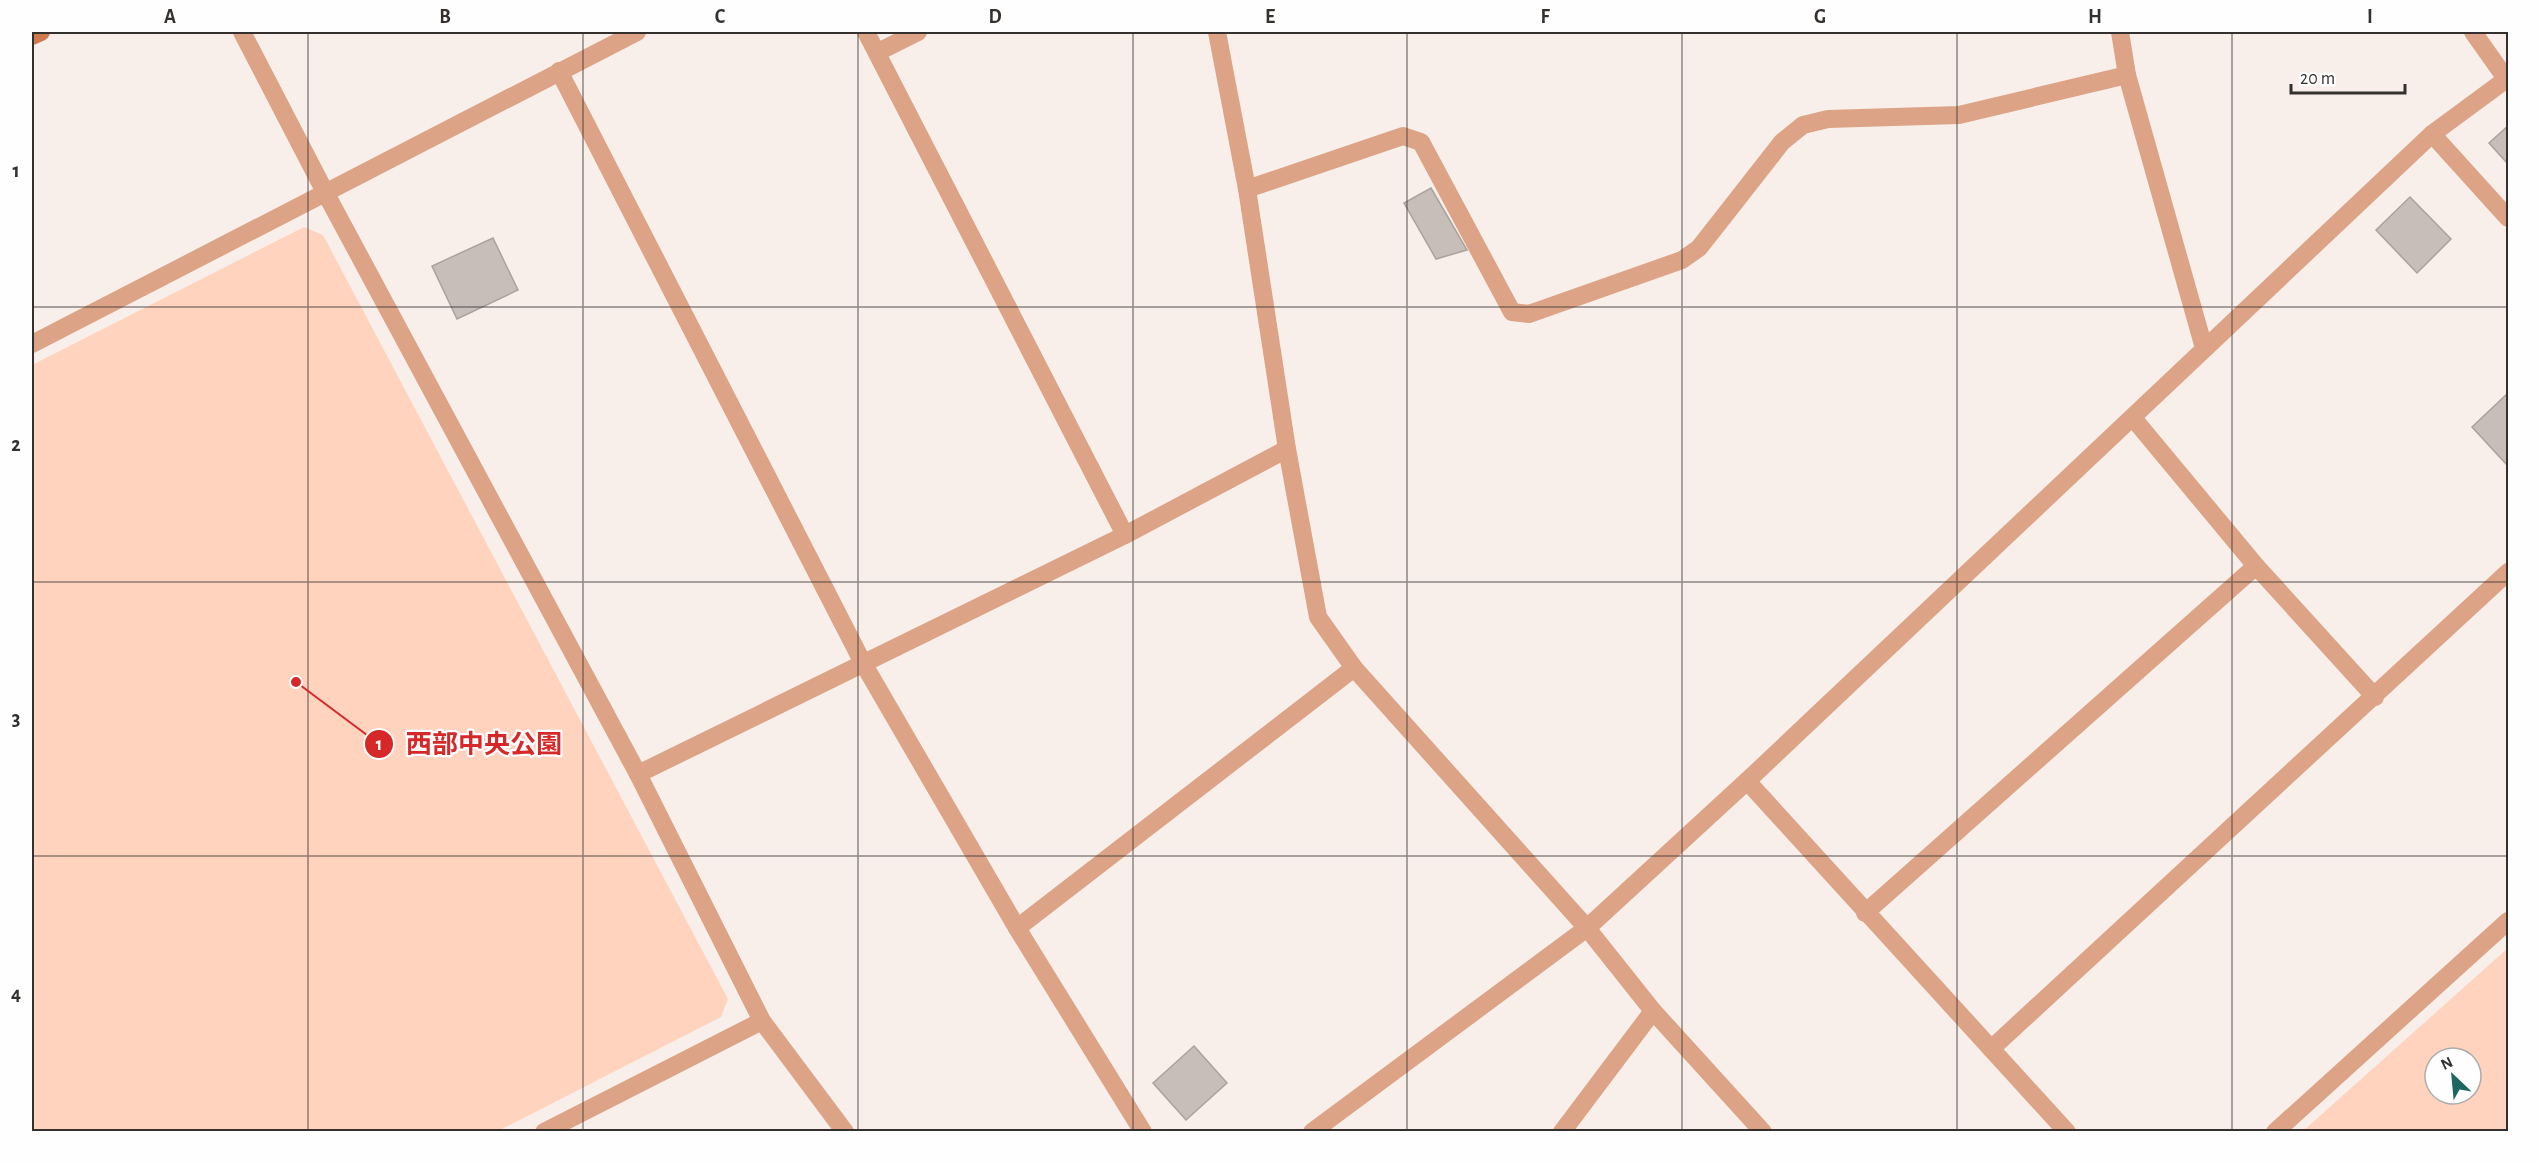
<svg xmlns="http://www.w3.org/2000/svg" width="2540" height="1163" font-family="'Alegreya Sans','Noto Sans JP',sans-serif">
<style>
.green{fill:#ffd3be;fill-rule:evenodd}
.building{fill:#c8beb9;stroke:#aba19d;stroke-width:1.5}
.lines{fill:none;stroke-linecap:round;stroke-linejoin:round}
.lane{stroke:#dda386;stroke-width:18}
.street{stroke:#dda386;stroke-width:18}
.secondary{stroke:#ce7a4e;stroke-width:18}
.grid{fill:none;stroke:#34302e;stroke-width:1.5;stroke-opacity:0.55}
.leader{fill:none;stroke:#d62828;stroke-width:2}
.callout-dot{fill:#d62828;stroke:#fefefe;stroke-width:2}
.mark-label{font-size:18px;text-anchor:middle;font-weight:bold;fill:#fff}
.callout-label{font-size:26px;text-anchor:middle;font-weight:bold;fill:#d62828;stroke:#fefefe;stroke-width:4.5;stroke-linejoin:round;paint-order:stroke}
.neatline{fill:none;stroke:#34302e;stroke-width:2}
.grid-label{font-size:20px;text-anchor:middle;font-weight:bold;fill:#34302e}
</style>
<rect width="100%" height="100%" fill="#f9efea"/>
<!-- green -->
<g class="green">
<polygon points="304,227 323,235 728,999 721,1017 498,1131 32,1131 32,365"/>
<path d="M2508,948V1131H2303ZM2435,1058H2471V1094H2435Z"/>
</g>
<!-- building -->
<g class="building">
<polygon points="2508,126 2508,164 2489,143"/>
<polygon points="1431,188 1467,250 1436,259 1404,203"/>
<polygon points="2410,197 2451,239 2417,273 2376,230"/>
<polygon points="493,238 518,290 457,319 432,266"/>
<polygon points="2508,393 2508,466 2472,427"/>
<polygon points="1194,1046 1227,1083 1186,1120 1153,1083"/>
</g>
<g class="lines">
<!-- lane -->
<g class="lane">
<polyline points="2120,32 2127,75 2204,348"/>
<polyline points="1247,189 1403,136 1421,142 1512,312 1529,314 1682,260 1699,248 1782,142 1803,125 1828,119 1959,115 2127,75"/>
</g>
<!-- street -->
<g class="street">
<polyline points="242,32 325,192 638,774 762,1021 845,1132"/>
<polyline points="866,32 1125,535"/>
<polyline points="1217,32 1247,189 1287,449 1318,617 1354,668 1587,928 1653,1011 1763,1132"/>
<polyline points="2473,32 2507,80"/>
<polyline points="878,52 918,32"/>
<polyline points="559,71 863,663 1017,928 1143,1132"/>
<polyline points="2432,134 2508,218"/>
<polyline points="32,344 637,32"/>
<polyline points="2133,418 2256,566 2375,697"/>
<polyline points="638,774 1125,535 1287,449"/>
<polyline points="1747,781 2067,1132"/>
<polyline points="1865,913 2256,566"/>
<polyline points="1017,928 1354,668"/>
<polyline points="1991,1049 2508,572"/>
<polyline points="544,1132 762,1021"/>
<polyline points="1312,1132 1587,928 1747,781 2432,134 2508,78"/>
<polyline points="1562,1132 1653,1011"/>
<polyline points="2275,1132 2508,921"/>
</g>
<!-- secondary -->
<polyline class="secondary" points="32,36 41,32"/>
</g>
<!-- grid -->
<path class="grid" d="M308,32V1132M583,32V1132M858,32V1132M1133,32V1132M1407,32V1132M1682,32V1132M1957,32V1132M2232,32V1132M32,307H2508M32,582H2508M32,856H2508"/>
<!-- callouts -->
<path class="leader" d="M296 682L379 744"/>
<g class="callout-dot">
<circle cx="296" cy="682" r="6"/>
<circle cx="379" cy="744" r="15"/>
</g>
<g class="mark-label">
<text x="379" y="750">1</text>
</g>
<g class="callout-label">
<text x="484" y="753">西部中央公園</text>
</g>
<!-- border -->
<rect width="2540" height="1163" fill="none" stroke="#fefefe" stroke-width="66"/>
<!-- north arrow -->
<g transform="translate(2453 1076) rotate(334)"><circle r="28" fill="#fefefe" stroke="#adacab" stroke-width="1.5"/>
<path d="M0-4.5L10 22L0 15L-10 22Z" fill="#1c6761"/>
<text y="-9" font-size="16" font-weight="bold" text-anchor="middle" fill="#34302e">N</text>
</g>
<!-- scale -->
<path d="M2291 84v9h114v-9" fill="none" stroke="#34302e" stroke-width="3"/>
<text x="2300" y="84" font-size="18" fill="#34302e" stroke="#fefefe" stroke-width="4.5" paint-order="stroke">20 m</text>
<rect x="33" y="33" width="2474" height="1097" class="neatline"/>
<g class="grid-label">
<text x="170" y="23">A</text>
<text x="445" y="23">B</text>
<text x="720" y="23">C</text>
<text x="995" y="23">D</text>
<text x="1270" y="23">E</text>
<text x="1545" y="23">F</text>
<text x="1820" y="23">G</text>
<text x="2095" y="23">H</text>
<text x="2370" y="23">I</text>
<text x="16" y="177">1</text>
<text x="16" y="451">2</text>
<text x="16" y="725">3</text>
<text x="16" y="1000">4</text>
</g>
</svg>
